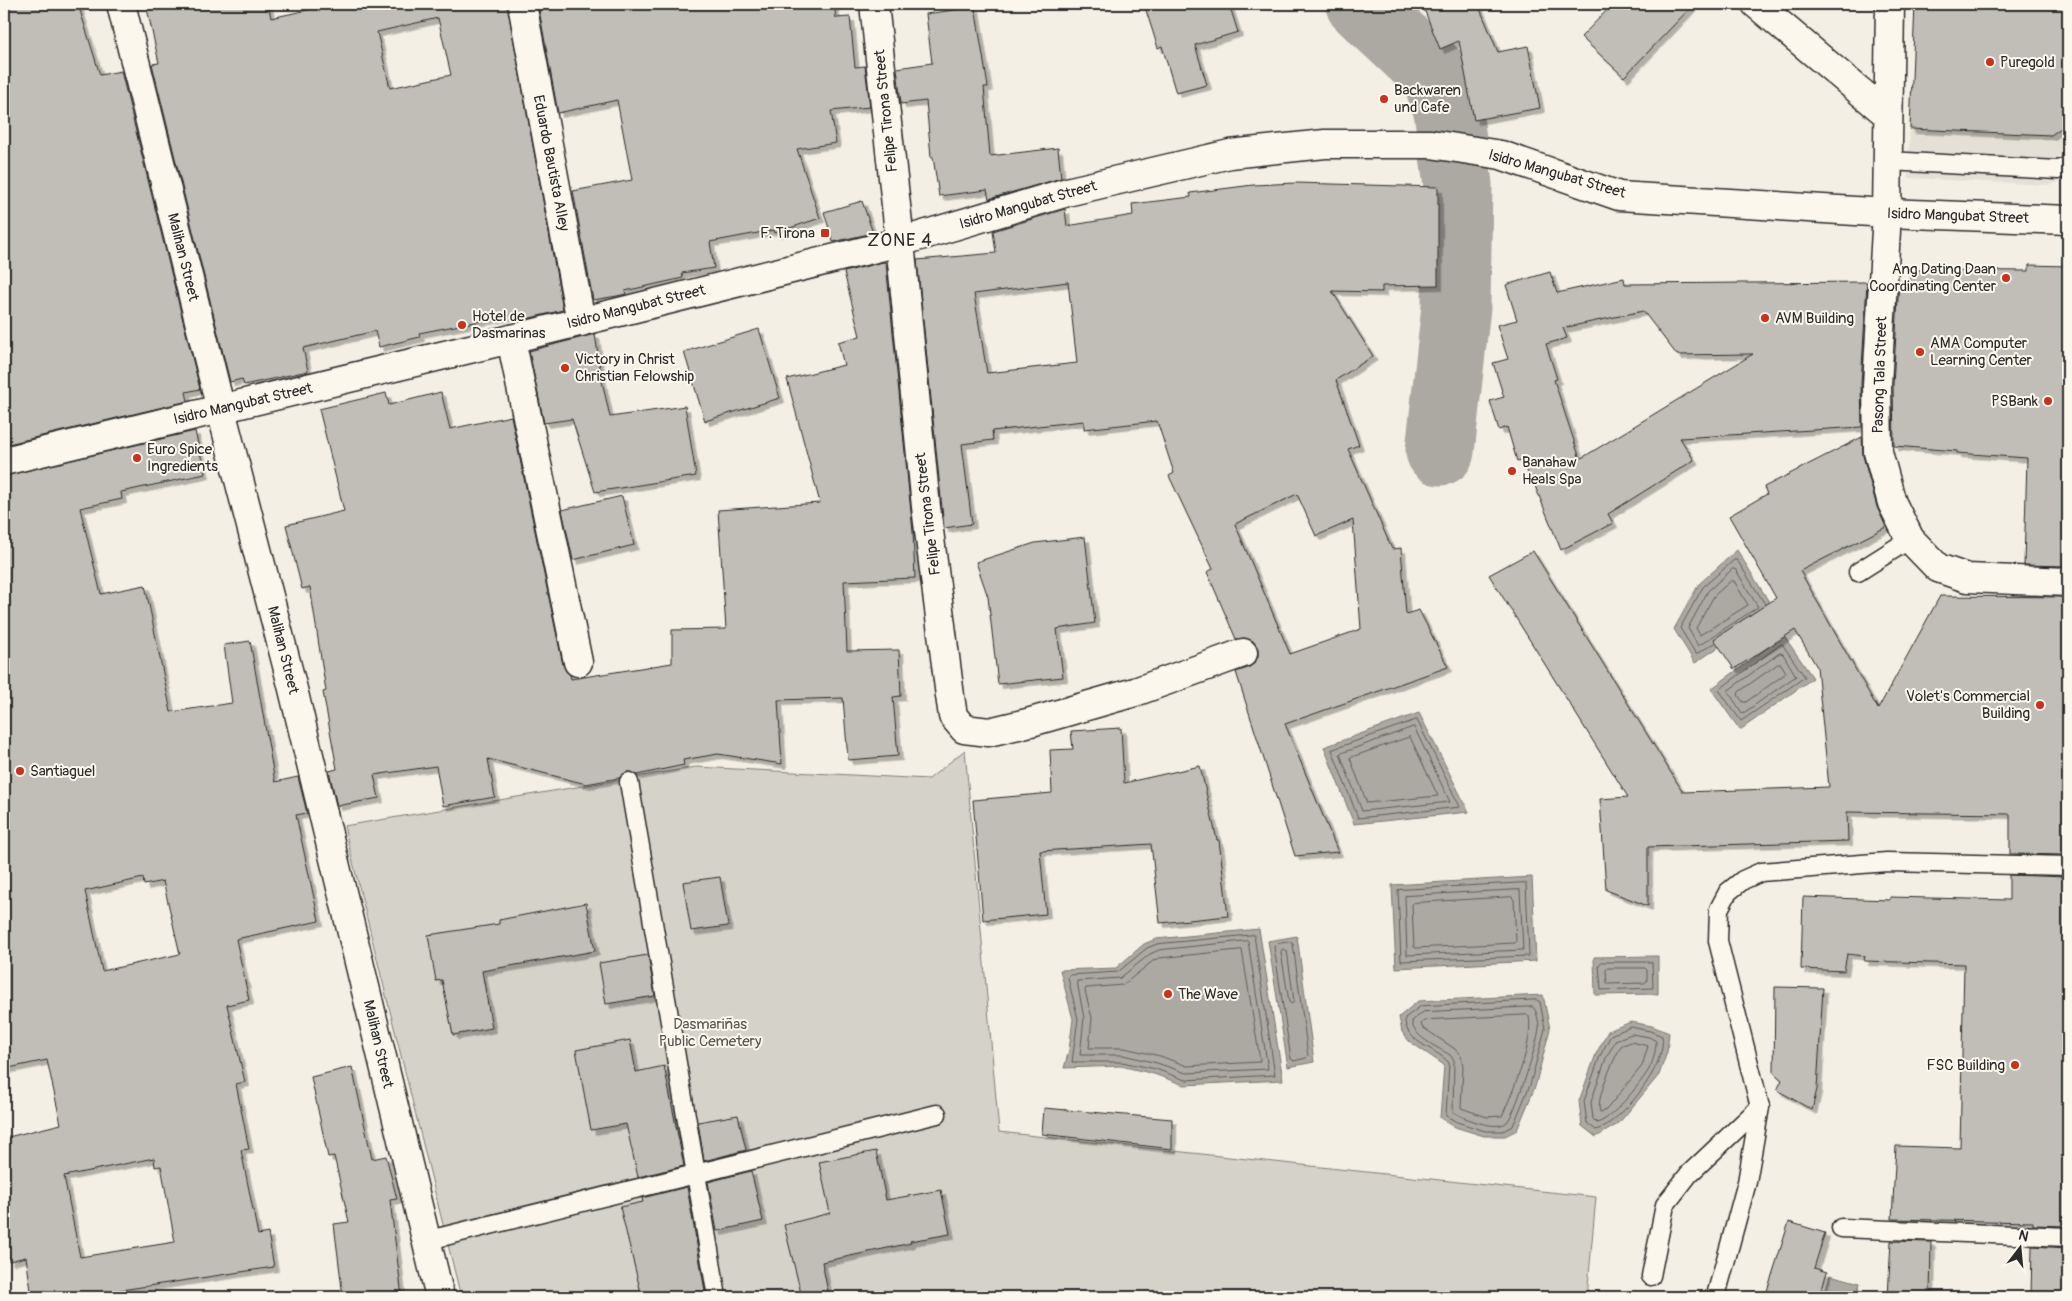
<svg xmlns="http://www.w3.org/2000/svg" width="2072" height="1301" font-family="Pangolin,sans-serif">
<style>
.built{fill:#e4e0d6}
.green{fill:#d5d2c9;stroke:#807e7a}
.water{fill:#aca9a2;stroke:#787772}
.lines{fill:none;stroke-linecap:round;stroke-linejoin:round}
.shore{stroke:#5f5d5b;stroke-width:1}
.river{stroke:#aca9a2;stroke-width:69}
.building{fill:#c0beb6;stroke:#2b2b2b;fill-rule:evenodd;filter:url(#shadow)}
.lane-casing{stroke:#2b2b2b;stroke-width:21}
.street-casing{stroke:#2b2b2b;stroke-width:31}
.secondary-casing{stroke:#2b2b2b;stroke-width:31}
.lane{stroke:#fbf7ec;stroke-width:18}
.street{stroke:#fbf7ec;stroke-width:28}
.secondary{stroke:#fbf7ec;stroke-width:28}
.poi-dot{fill:#c8321e;stroke:#fbf7ec;stroke-width:2}
.labels{text-anchor:middle;dominant-baseline:central;stroke-width:4;stroke-linejoin:round;paint-order:stroke}
.poi-label{font-size:15px;fill:#2b2b2b;stroke:#fbf7ec;text-anchor:start}
.street-label{font-size:15px;fill:#2b2b2b;stroke:#fbf7ec}
.park-label{font-size:15px;fill:#565552;stroke:#fbf7ec}
.quarter-label{font-size:18px;letter-spacing:1px;fill:#2b2b2b;stroke:#fbf7ec}
</style>
<defs>
<filter id="shadow"><feDropShadow dx="4.5" dy="4.5" stdDeviation="0" flood-color="#0004"/></filter>
</defs>
<rect width="100%" height="100%" fill="#f3efe4"/>
<filter id="ink" filterUnits="userSpaceOnUse"><feTurbulence type="fractalNoise" baseFrequency=".02" numOctaves="2"/><feDisplacementMap in="SourceGraphic" scale="10" xChannelSelector="R" yChannelSelector="G"/><feConvolveMatrix kernelMatrix="1 2 1 2 8 2 1 2 1" color-interpolation-filters="sRGB"/></filter>
<g filter="url(#ink)">
<!-- built -->
<polygon class="built" points="1915,4 2068,4 2068,179 2049,185 1908,178"/>
<!-- green -->
<polygon class="green" points="965,750 999,1132 1596,1197 1587,1297 461,1297 344,826 696,767 929,779"/>
<!-- water -->
<g class="water">
<polygon points="1737,550 1774,610 1695,663 1674,629 1699,584"/>
<polygon points="1784,636 1813,678 1740,730 1711,689"/>
<polygon points="1419,713 1469,812 1354,824 1324,747"/>
<polygon points="1532,877 1536,961 1396,968 1392,885"/>
<polygon points="1259,929 1283,1080 1184,1085 1154,1074 1121,1066 1064,1068 1069,1050 1073,1019 1060,970 1116,968 1144,944 1156,939"/>
<polygon points="1297,936 1314,1062 1288,1067 1268,941"/>
<polygon points="1658,956 1658,994 1595,995 1594,957"/>
<polygon points="1543,995 1550,1029 1535,1087 1517,1130 1505,1136 1484,1136 1455,1127 1440,1118 1444,1065 1409,1041 1402,1032 1399,1017 1418,1001"/>
<polygon points="1631,1022 1652,1026 1669,1033 1667,1052 1659,1075 1618,1124 1596,1137 1582,1126 1579,1101 1596,1054 1608,1031"/>
<polygon points="1830,1275 1860,1283 1856,1297 1824,1297"/>
</g>
<g class="lines">
<!-- shore -->
<g class="shore">
<polygon points="1733,569 1736,570 1758,607 1698,646 1688,628 1708,591"/>
<polygon points="1731,581 1734,581 1748,605 1700,635 1696,628 1714,596"/>
<polyline points="1715,643 1696,654 1680,628 1703,587 1734,560 1737,560 1765,604"/>
<polygon points="1782,644 1805,677 1741,721 1719,690"/>
<polygon points="1780,653 1783,654 1796,676 1745,712 1742,713 1728,691"/>
<polygon points="1778,664 1781,664 1786,672 1785,674 1746,702 1743,702 1738,695 1739,692"/>
<polygon points="1417,720 1460,807 1358,818 1332,750"/>
<polygon points="1414,727 1450,802 1362,811 1340,754"/>
<polygon points="1410,737 1438,796 1367,803 1350,758"/>
<polygon points="1526,883 1529,956 1401,961 1398,890"/>
<polygon points="1520,890 1523,950 1407,955 1405,896"/>
<polygon points="1512,897 1514,900 1516,941 1515,943 1416,948 1414,947 1412,905 1413,903"/>
<polygon points="1254,935 1275,1075 1185,1080 1156,1069 1122,1062 1072,1062 1078,1019 1068,978 1069,975 1118,972 1147,948 1157,944"/>
<polygon points="1248,941 1268,1069 1186,1073 1157,1063 1123,1055 1080,1055 1084,1018 1077,981 1120,978 1150,954 1159,950"/>
<polygon points="1290,942 1293,944 1308,1056 1306,1058 1294,1061 1291,1059 1274,947 1276,944"/>
<polygon points="1283,949 1287,951 1294,1001 1292,1004 1289,1002 1281,952"/>
<polygon points="1242,950 1260,1060 1259,1062 1187,1066 1160,1056 1124,1048 1089,1048 1092,1018 1085,991 1086,988 1123,985 1154,960 1160,958"/>
<polygon points="1602,962 1652,962 1653,988 1601,990 1599,965"/>
<polygon points="1608,968 1645,968 1647,970 1647,981 1644,983 1607,984 1606,970"/>
<path d="M1537,1000L1540,1002L1545,1029L1530,1085L1513,1126L1503,1131H1485L1457,1122L1446,1116L1449,1063C1436,1047 1404,1043 1405,1018L1421,1006Z"/>
<path d="M1533,1007C1537,1011 1539,1022 1539,1028C1538,1041 1515,1115 1507,1122C1497,1132 1463,1118 1453,1112L1454,1060L1450,1055C1439,1048 1411,1036 1412,1021L1423,1012Z"/>
<path d="M1527,1015L1529,1016C1534,1043 1513,1091 1502,1116L1487,1117L1461,1108L1463,1066L1461,1056L1455,1049L1422,1027L1421,1023L1426,1020Z"/>
<path d="M1631,1027L1650,1031L1662,1036C1668,1064 1622,1122 1596,1130L1587,1123L1584,1101L1600,1056L1611,1035Z"/>
<path d="M1632,1034L1649,1037L1656,1041C1656,1050 1653,1063 1648,1071C1639,1085 1612,1119 1597,1123L1593,1119L1591,1102L1606,1058L1616,1040Z"/>
<path d="M1632,1042L1648,1046L1642,1066L1606,1110L1600,1112C1595,1099 1614,1059 1621,1046Z"/>
</g>
<!-- river -->
<polyline class="river" points="1360,4 1436,75 1448,110 1458,185 1456,307 1440,451"/>
</g>
<!-- building -->
<g class="building">
<polygon points="4,4 78,4 100,75 121,71 200,389 186,392 188,401 4,445"/>
<path d="M146,4H268L271,18L335,4H507L563,310L518,321L516,314L419,333L420,337L379,347L375,331L303,348L308,371L244,385L242,379L230,382L152,64L159,63ZM438,18L451,75L390,88L377,32Z"/>
<polygon points="538,4 834,4 836,18 850,17 855,67 865,66 870,107 831,111 836,143 797,149 820,218 775,233 774,230 710,242 714,268 682,273 683,278 625,291 626,294 617,296 593,300 573,191 632,180 617,100 558,113"/>
<polygon points="1144,4 1229,4 1238,32 1195,45 1207,85 1176,93 1162,46 1158,48"/>
<polygon points="1422,4 1478,4 1498,52 1528,46 1540,108 1474,120 1459,41 1440,49"/>
<polygon points="1613,4 1694,4 1624,77 1581,37"/>
<polygon points="1915,4 2068,4 2068,123 2051,135 1910,129"/>
<polygon points="975,7 988,87 984,87 990,156 1058,148 1061,178 989,199 987,190 939,196 933,157 931,157 926,101 901,104 897,68 932,63 926,14"/>
<path d="M1296,183L1438,187V285L1382,286V292L1332,291L1373,356L1336,380L1359,445L1348,449L1392,549L1401,548L1406,614L1419,610L1448,667L1285,724L1338,852L1295,856L1236,672L1248,668L1255,663L1258,656V648L1253,641L1246,638L1236,639L1207,572L1213,569L1169,476L1174,473L1157,421L1084,429V421L992,431L993,440L962,444L972,524L944,528L917,260L996,253L993,231L1065,209L1067,226L1133,215L1132,204L1191,197L1190,193L1253,185ZM1068,282L1077,363L987,373L974,294ZM1297,494L1316,536L1353,520L1361,629L1290,654L1235,524Z"/>
<polygon points="862,201 873,233 833,242 824,212"/>
<polygon points="883,262 886,263 913,532 915,578 844,581 847,651 899,650 901,696 893,697 898,756 848,760 843,698 778,700 782,764 718,754 683,760 684,765 637,775 632,772 627,772 619,778 586,784 488,759 495,797 443,806 436,766 374,775 379,798 337,806 329,771 337,769 323,692 326,691 310,587 302,589 286,525 344,511 319,409 386,393 389,405 441,392 450,429 511,416 563,665 570,675 571,679 672,663 672,630 726,629 718,510 820,503 787,379 844,365 838,342 860,336 844,272"/>
<polygon points="2029,265 2068,266 2068,566 2024,565 2027,458 1957,453 1957,451 1894,446 1893,385 1899,281 1910,281 1910,270 2029,271"/>
<path d="M1550,272L1557,293L1624,278L1625,284L1867,282L1861,384L1862,427L1680,438L1694,460L1608,514L1613,523L1561,550L1535,486L1521,460L1517,461L1507,427L1499,430L1490,401L1504,397L1493,363L1508,359L1497,325L1517,320L1506,285ZM1643,311L1677,355L1753,354L1580,459L1554,380L1557,379L1546,344L1567,338L1563,328Z"/>
<polygon points="759,329 780,398 705,421 684,352"/>
<polygon points="595,334 602,381 610,417 685,406 696,476 595,492 572,419 544,423 529,351"/>
<path d="M195,431L205,474L121,492L122,499L80,508L101,594L145,585L171,712L232,703L224,645L250,641L275,782L298,777L307,813L296,815L319,921L236,939L249,1000L227,1005L245,1082L236,1084L249,1149L241,1150L258,1235L268,1233L274,1267L75,1297H32L26,1257L9,1261L4,1236V1138L61,1124L47,1060L4,1069V476ZM143,878L144,885L163,881L180,954L102,971L85,891ZM154,1158L155,1167L161,1166L175,1242L80,1257L64,1176Z"/>
<polygon points="1862,437 1863,456 1877,507 1886,527 1800,571 1878,709 1940,596 2068,597 2068,855 2010,854 2010,814 1847,812 1848,841 1648,847 1648,906 1606,890 1600,799 1628,797 1489,575 1533,551 1683,792 1829,787 1817,667 1795,630 1734,669 1714,639 1776,598 1729,516 1767,494 1764,487"/>
<polygon points="622,496 634,545 573,560 562,510"/>
<polygon points="1085,537 1095,623 1057,629 1063,677 998,684 988,597 976,562 1035,543"/>
<polygon points="1121,728 1124,783 1200,766 1217,840 1219,840 1228,916 1160,923 1151,844 1040,851 1046,914 983,920 973,800 1052,793 1050,750 1073,749 1071,731"/>
<polygon points="2009,875 2068,877 2068,1226 2033,1225 2033,1222 1892,1219 1896,1146 1960,1148 1964,964 1864,961 1865,956 1847,954 1844,971 1801,969 1803,897 1890,900 1890,897 2009,900"/>
<polygon points="720,877 728,926 691,931 683,882"/>
<polygon points="586,903 595,951 482,971 492,1028 453,1035 442,980 436,981 428,935 499,924 499,920"/>
<polygon points="648,955 655,996 606,1004 599,963"/>
<polygon points="1775,987 1823,988 1817,1089 1812,1110 1777,1090 1782,1080 1774,1073"/>
<polygon points="630,1040 636,1072 664,1066 684,1166 638,1177 626,1124 591,1130 576,1050"/>
<polygon points="352,1067 372,1159 386,1156 397,1199 390,1200 402,1297 343,1297 334,1224 349,1222 334,1156 328,1157 311,1077"/>
<polygon points="1044,1108 1172,1119 1172,1149 1042,1134"/>
<polygon points="738,1115 746,1150 704,1161 698,1122"/>
<polygon points="876,1151 886,1200 941,1190 950,1234 910,1241 911,1243 822,1262 829,1297 802,1297 784,1225 830,1213 819,1162"/>
<polygon points="751,1171 763,1221 717,1231 708,1182"/>
<polygon points="687,1187 706,1297 642,1297 620,1207 643,1202 642,1198"/>
<polygon points="1789,1222 1825,1233 1814,1268 1827,1272 1819,1297 1765,1297"/>
<polygon points="1891,1241 1931,1242 1930,1297 1888,1297"/>
<polygon points="2032,1246 2068,1248 2068,1297 2031,1297"/>
</g>
<g class="lines">
<!-- lane casing -->
<g class="lane-casing">
<g id="lane">
<polyline points="1888,161 2058,170 2068,166"/>
<polyline points="1858,572 1910,539"/>
<polyline points="629,782 717,1297"/>
<polyline points="1841,1228 2068,1237"/>
<polyline points="425,1241 937,1114"/>
<polyline points="1651,1276 1665,1205 1689,1174 1760,1107"/>
<polyline points="1717,1292 1747,1182 1760,1107 1718,941 1719,909 1728,892 1743,880 1761,872 1887,862 2068,866"/>
</g>
</g>
<!-- street casing -->
<g class="street-casing">
<g id="street">
<polyline points="522,4 581,322"/>
<polyline points="1756,4 1888,115"/>
<polyline points="1890,4 1887,213 1877,385 1878,452 1892,503 1910,539 1938,568 1967,578 2068,582"/>
<polyline points="900,242 926,507 950,696 953,716 964,729 989,732 1031,722 1135,692 1243,653"/>
<polyline points="511,339 578,662"/>
<polyline points="221,410 292,685 440,1297"/>
</g>
</g>
<!-- secondary casing -->
<g class="secondary-casing">
<g id="secondary">
<polyline points="121,4 221,410"/>
<polyline points="874,4 900,242"/>
<polyline points="4,461 511,339 900,242 1071,191 1230,154 1325,144 1431,144 1501,155 1619,196 1887,213 2068,220"/>
</g>
</g>
<!-- lane -->
<use href="#lane" class="lane"/>
<!-- street -->
<use href="#street" class="street"/>
<!-- secondary -->
<use href="#secondary" class="secondary"/>
</g>
</g>
<!-- markers -->
<g class="poi-dot">
<circle cx="1990" cy="62" r="5"/>
<circle cx="1384" cy="99" r="5"/>
<rect x="820" y="228" width="10" height="10" rx="2.5"/>
<circle cx="2006" cy="278" r="5"/>
<circle cx="1765" cy="318" r="5"/>
<circle cx="462" cy="325" r="5"/>
<circle cx="1920" cy="352" r="5"/>
<circle cx="565" cy="368" r="5"/>
<circle cx="2048" cy="401" r="5"/>
<circle cx="137" cy="458" r="5"/>
<circle cx="1512" cy="471" r="5"/>
<circle cx="2040" cy="705" r="5"/>
<circle cx="20" cy="771" r="5"/>
<circle cx="1168" cy="994" r="5"/>
<circle cx="2015" cy="1065" r="5"/>
</g>
<g class="labels">
<!-- poi labels -->
<g class="poi-label">
<text x="2000" y="62">Puregold</text>
<text x="1394" y="90">Backwaren<tspan x="1394" dy="17">und Cafe</tspan></text>
<text x="815" y="233" text-anchor="end">F. Tirona</text>
<text x="1996" y="269" text-anchor="end">Ang Dating Daan<tspan x="1996" dy="17">Coordinating Center</tspan></text>
<text x="472" y="316">Hotel de<tspan x="472" dy="17">Dasmarinas</tspan></text>
<text x="1775" y="318">AVM Building</text>
<text x="1930" y="343">AMA Computer<tspan x="1930" dy="17">Learning Center</tspan></text>
<text x="575" y="359">Victory in Christ<tspan x="575" dy="17">Christian Felowship</tspan></text>
<text x="2038" y="401" text-anchor="end">PSBank</text>
<text x="147" y="449">Euro Spice<tspan x="147" dy="17">Ingredients</tspan></text>
<text x="1522" y="462">Banahaw<tspan x="1522" dy="17">Heals Spa</tspan></text>
<text x="2030" y="696" text-anchor="end">Volet's Commercial<tspan x="2030" dy="17">Building</tspan></text>
<text x="30" y="771">Santiaguel</text>
<text x="1178" y="994">The Wave</text>
<text x="2005" y="1065" text-anchor="end">FSC Building</text>
</g>
<!-- street labels -->
<g class="street-label">
<text transform="translate(886 111) rotate(-96)">Felipe Tirona Street</text>
<text transform="translate(551 163) rotate(79)">Eduardo Bautista Alley</text>
<text transform="translate(1557 174) rotate(16)">Isidro Mangubat Street</text>
<text transform="translate(1028 205) rotate(-16)">Isidro Mangubat Street</text>
<text transform="translate(1958 216) rotate(2)">Isidro Mangubat Street</text>
<text transform="translate(183 257) rotate(76)">Malihan Street</text>
<text transform="translate(636 307) rotate(-14)">Isidro Mangubat Street</text>
<text transform="translate(1880 375) rotate(-88)">Pasong Tala Street</text>
<text transform="translate(243 404) rotate(-13)">Isidro Mangubat Street</text>
<text transform="translate(928 514) rotate(-97)">Felipe Tirona Street</text>
<text transform="translate(283 650) rotate(76)">Malihan Street</text>
<text transform="translate(378 1044) rotate(77)">Malihan Street</text>
</g>
<!-- park labels -->
<g class="park-label">
<text x="710" y="1024">Dasmariñas<tspan x="710" dy="17">Public Cemetery</tspan></text>
</g>
<!-- quarter labels -->
<g class="quarter-label">
<text x="900" y="240">ZONE 4</text>
</g>
</g>
<!-- margin -->
<rect width="2072" height="1301" fill="none" stroke="#fbf7ec" stroke-width="20"/>
<rect x="10" y="10" width="2052" height="1281" fill="none" stroke="#2b2b2b" stroke-width="2" filter="url(#ink)"/>
<!-- north arrow -->
<g transform="translate(2020 1248) rotate(16)" stroke="#fbf7ec" stroke-width="4" paint-order="stroke">
<path d="M0-4L9 19L0 12L-9 19Z" fill="#2b2b2b"/>
<text y="-8" font-size="14" font-weight="bold" text-anchor="middle" fill="#2b2b2b">N</text>
</g>
</svg>
